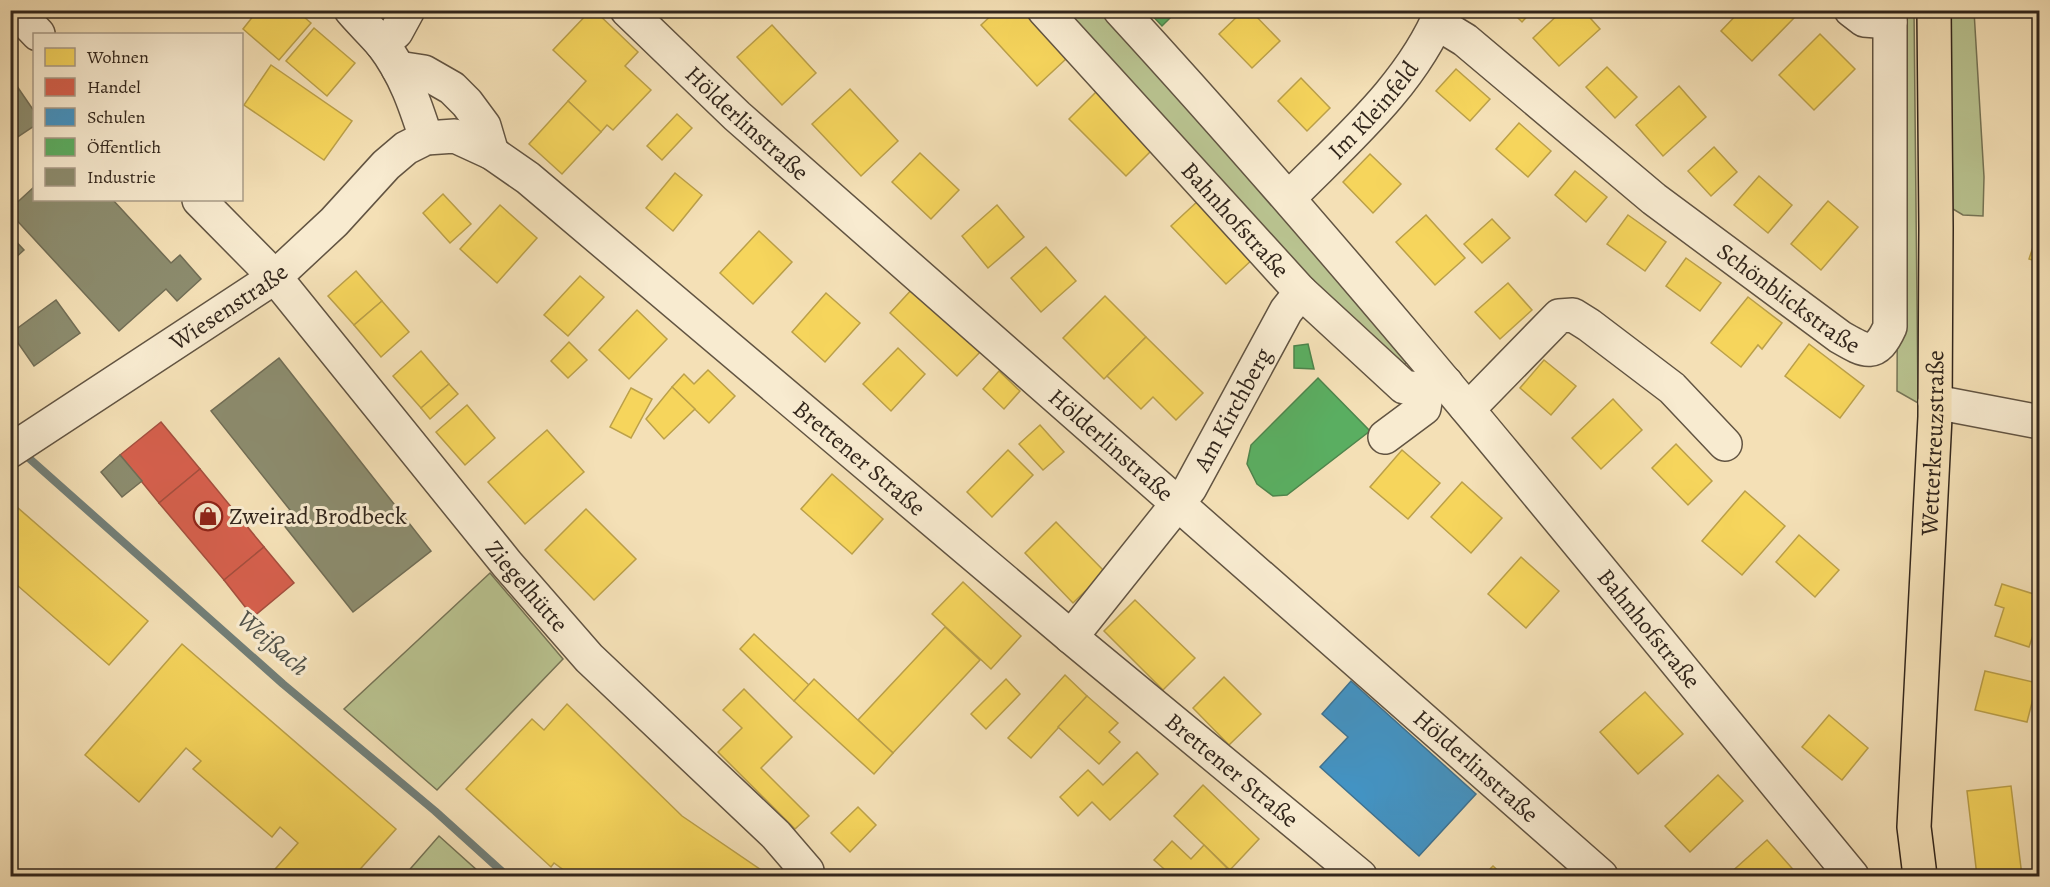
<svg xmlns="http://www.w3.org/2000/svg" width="2050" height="887" font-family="Alegreya,serif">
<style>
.green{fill:#b9c390;stroke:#767456;stroke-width:1.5}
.homes{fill:#f6d55c;stroke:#bba049;stroke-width:1.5}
.shops{fill:#d6604d;stroke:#a54f3e;stroke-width:1.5}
.schools{fill:#4393c3;stroke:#3e7291;stroke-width:1.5}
.public{fill:#5aae61;stroke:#4e854c;stroke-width:1.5}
.industry{fill:#8c8c6e;stroke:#716d55;stroke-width:1.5}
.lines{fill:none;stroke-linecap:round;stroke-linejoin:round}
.stream{stroke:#727f78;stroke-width:8}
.minor-casing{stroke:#625442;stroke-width:36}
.major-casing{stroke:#32261c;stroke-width:36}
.minor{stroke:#f8ebd0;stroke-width:33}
.major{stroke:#f4e0b6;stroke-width:33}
.labels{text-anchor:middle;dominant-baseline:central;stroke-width:6;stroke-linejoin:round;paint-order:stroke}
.street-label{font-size:24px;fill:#32261c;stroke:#f8ebd0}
.poi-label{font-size:24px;fill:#32261c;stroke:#f8ebd0;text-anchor:start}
.water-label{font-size:26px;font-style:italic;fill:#52534a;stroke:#f8ebd0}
</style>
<rect width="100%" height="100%" fill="#f4e0b6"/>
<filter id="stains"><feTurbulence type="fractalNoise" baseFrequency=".00333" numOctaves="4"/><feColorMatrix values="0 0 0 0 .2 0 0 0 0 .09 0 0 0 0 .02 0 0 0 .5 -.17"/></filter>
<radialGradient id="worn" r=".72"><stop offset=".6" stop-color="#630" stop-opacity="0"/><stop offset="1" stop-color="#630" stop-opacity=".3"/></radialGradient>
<!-- green -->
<g class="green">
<polygon points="1914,10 1918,403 1897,391 1899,11"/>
<polygon points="1058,11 1103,11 1203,118 1409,360 1398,370 1314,291"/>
<polygon points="1950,11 1974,11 1984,177 1983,216 1963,215 1953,209"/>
<polygon points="490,573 563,659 437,790 344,709"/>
<polygon points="439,836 479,872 473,876 404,876"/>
</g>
<!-- homes -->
<g class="homes">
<polygon points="258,10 296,10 311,23 279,60 243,29"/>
<polygon points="591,10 594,10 638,52 625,66 651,90 613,130 607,125 601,132 568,101 586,81 553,50"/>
<polygon points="997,10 1022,10 1066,59 1037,86 981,25"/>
<polygon points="1244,10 1250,10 1280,41 1252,68 1219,34"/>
<polygon points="1510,10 1533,10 1522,22"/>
<polygon points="1563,10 1583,10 1600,29 1559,66 1533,38"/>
<polygon points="1741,10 1787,10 1794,18 1752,61 1721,31"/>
<polygon points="772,25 816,73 782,105 737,57"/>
<polygon points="314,28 355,63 327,96 286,61"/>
<polygon points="1820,34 1855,69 1814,110 1779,75"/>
<polygon points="271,65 352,121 324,160 244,105"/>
<polygon points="1607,67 1637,97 1615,118 1586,87"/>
<polygon points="1456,69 1490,99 1470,121 1436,91"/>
<polygon points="1301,78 1330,108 1307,131 1278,101"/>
<polygon points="1679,86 1706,117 1663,156 1636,125"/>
<polygon points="850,89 898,141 861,176 812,124"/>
<polygon points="1098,90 1155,147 1126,176 1069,119"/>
<polygon points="568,101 601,132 562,174 529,144"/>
<polygon points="677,114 692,128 662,160 647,146"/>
<polygon points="1519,123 1551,151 1528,177 1496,149"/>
<polygon points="1714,147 1737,172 1711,196 1688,171"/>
<polygon points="920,153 959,190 931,219 892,182"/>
<polygon points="1370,154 1401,184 1373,213 1343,182"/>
<polygon points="1575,171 1607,197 1586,222 1555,195"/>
<polygon points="675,173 702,195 673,231 646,208"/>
<polygon points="1759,176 1792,205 1768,233 1734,205"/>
<polygon points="443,194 471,224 450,243 423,213"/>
<polygon points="1200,199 1255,257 1226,284 1171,226"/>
<polygon points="1828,201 1858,227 1821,270 1791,244"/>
<polygon points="500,205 537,238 497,283 460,249"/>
<polygon points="997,205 1024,237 988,268 962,236"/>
<polygon points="1426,215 1465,258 1435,285 1396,242"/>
<polygon points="1628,215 1666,242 1645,271 1607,244"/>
<polygon points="1492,219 1510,238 1482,263 1464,244"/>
<polygon points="2040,226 2040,262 2029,259"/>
<polygon points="759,231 792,262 753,304 720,273"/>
<polygon points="1046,247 1076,281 1041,312 1011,278"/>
<polygon points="1686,258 1721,283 1700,311 1666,286"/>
<polygon points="356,271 382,301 354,325 328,296"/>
<polygon points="580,276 604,297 568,336 544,315"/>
<polygon points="1508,283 1532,310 1500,339 1475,312"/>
<polygon points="914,287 982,350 957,376 890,313"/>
<polygon points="826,293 860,323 825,362 792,332"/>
<polygon points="1105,296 1146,337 1104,379 1063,338"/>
<polygon points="1748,297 1782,323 1762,349 1758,345 1741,367 1711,343"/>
<polygon points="382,301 409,332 381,357 354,325"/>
<polygon points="637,310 667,339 629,379 599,350"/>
<polygon points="1146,337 1203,393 1176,420 1153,397 1141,409 1107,376"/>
<polygon points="569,342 587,360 568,378 551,361"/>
<polygon points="1809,344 1864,386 1840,418 1785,376"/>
<polygon points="898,348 925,374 891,411 863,384"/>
<polygon points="421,351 449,384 421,408 393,376"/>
<polygon points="1544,360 1576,386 1551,415 1520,388"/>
<polygon points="708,370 735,396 709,423 672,387 684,374 694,384"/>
<polygon points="999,371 1020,391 1004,409 983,389"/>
<polygon points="449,384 458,394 430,419 421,408"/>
<polygon points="672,387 695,409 664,439 646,419"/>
<polygon points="631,388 652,399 631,438 610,427"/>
<polygon points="1613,399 1642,430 1601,469 1572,438"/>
<polygon points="467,405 495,438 465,465 436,432"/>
<polygon points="1040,425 1064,452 1043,470 1019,444"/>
<polygon points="547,430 584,472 525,524 488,482"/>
<polygon points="1676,444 1712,481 1688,505 1652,468"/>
<polygon points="1008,450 1033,475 992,517 967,492"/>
<polygon points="1402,450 1440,483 1408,519 1370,487"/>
<polygon points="832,474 883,519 852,554 801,509"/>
<polygon points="1462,482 1502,518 1471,553 1431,517"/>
<polygon points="1745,491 1785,526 1742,575 1702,541"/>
<polygon points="10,501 148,621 109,665 10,579"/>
<polygon points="586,509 636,559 594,600 545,550"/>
<polygon points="1056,522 1105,572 1073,603 1025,553"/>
<polygon points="1799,535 1839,570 1815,597 1776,562"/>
<polygon points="1521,557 1559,591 1526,628 1488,594"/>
<polygon points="963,582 1021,636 991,669 932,614"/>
<polygon points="2002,584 2040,596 2040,614 2029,647 1995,636 2004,608 1995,605"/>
<polygon points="1135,600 1195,658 1163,690 1104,631"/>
<polygon points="945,627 980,660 893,753 858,720"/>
<polygon points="754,634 809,685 794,701 740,649"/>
<polygon points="182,644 396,829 354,876 269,876 298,843 280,827 272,837 193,769 201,761 186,748 139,802 85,755"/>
<polygon points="1985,671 2037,683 2027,722 1975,710"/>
<polygon points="1065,675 1087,696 1031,758 1008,738"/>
<polygon points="1224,677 1261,714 1229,745 1193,708"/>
<polygon points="814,679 893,753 874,774 794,701"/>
<polygon points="1006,679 1020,694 986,729 971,714"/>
<polygon points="744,689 792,737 761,768 809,816 795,829 718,752 742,728 723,710"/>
<polygon points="1645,692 1683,734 1638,774 1600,732"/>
<polygon points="1087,696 1118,723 1109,732 1120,742 1099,764 1058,727"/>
<polygon points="567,704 682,816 764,872 761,876 572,876 554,863 551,867 466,789 532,719 544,730"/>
<polygon points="1829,715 1868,748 1842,780 1802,747"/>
<polygon points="1137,752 1158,774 1110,820 1092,802 1078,816 1060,797 1088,770 1103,785"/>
<polygon points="1718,775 1743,801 1690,852 1665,826"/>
<polygon points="1203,785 1259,839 1230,870 1174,816"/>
<polygon points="2011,786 2022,876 1977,876 1967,791"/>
<polygon points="858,807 876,825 850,852 831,833"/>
<polygon points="1767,840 1798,875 1730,876 1728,875"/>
<polygon points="1172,841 1191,859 1204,845 1227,868 1221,875 1223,876 1172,876 1154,860"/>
<polygon points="1493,866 1504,876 1483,876"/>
</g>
<!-- shops -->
<g class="shops">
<polygon points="161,422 200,469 159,503 120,455"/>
<polygon points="200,469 264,547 224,580 159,503"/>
<polygon points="264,547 294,583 253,617 224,580"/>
</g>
<!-- schools -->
<polygon class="schools" points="1351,681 1476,794 1419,856 1320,767 1348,737 1322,714"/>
<!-- public -->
<g class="public">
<polygon points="1147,10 1178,10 1162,26"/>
<polygon points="1308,344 1314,369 1294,368 1294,346"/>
<polygon points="1318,378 1370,431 1287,495 1273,496 1257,484 1247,464 1251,445"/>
</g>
<!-- industry -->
<g class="industry">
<polygon points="10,76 34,111 34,126 10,142"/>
<polygon points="34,187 34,200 113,200 171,263 180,255 201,279 177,301 166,289 119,331 10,213 10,209"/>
<polygon points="10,235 24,250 14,259 10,255"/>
<polygon points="56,300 80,333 34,366 11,333"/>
<polygon points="279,358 431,551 353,612 279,519 290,510 211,411"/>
<polygon points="120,455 142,481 122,497 101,472"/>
</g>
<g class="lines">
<!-- stream -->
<polyline class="stream" points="22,452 283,684 435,811 507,876"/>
<!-- minor casing -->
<g class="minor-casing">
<g id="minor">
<polyline points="15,10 38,34"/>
<path d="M351,10C361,22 373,33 383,45C405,74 415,104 426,138"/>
<path id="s1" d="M627,10L737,116L1601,876"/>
<path id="s2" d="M1044,10L1301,292L1404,387L1427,390L1446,383"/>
<path id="s3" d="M1120,10C1376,289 1612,585 1852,876"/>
<polyline points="1851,10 1864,20 1890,22"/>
<path id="s4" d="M1437,23L1465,40L1654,199L1840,337C1866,352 1876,358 1890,327V10"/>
<polyline points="382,44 396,32 408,10"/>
<polyline points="398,68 424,72 452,88 467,103 484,126 492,153"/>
<path id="s5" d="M1289,198C1344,142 1412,85 1442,10"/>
<path id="s6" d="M199,200L275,277L507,564L589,658L776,835L807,871"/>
<polyline points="1935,402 2040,422"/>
<polyline points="1466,407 1479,398 1559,316 1573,315 1589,325 1672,388 1725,444"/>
<polyline points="1385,437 1424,408 1427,390"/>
<path id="s7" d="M10,451L275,277L334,222L386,165L406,148L426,138L455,136L492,153L528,178L1071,637L1360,876"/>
<path id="s8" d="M1071,637L1190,488L1286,311L1301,292"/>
</g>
</g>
<!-- major casing -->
<g class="major-casing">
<g id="major">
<path id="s9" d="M1920,876L1914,827L1935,417L1936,228L1934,10"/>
</g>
</g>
<!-- minor -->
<use href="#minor" class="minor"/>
<!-- major -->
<use href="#major" class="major"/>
</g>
<!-- icons -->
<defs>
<g id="shop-ring" transform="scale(1.5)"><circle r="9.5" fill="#f8ebd0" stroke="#8f2418" stroke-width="1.5"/><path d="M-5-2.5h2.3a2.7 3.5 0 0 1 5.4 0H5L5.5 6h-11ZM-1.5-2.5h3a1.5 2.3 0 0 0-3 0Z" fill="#8f2418"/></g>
</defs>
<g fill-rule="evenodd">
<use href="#shop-ring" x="208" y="516"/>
</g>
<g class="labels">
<!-- street labels -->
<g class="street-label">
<text stroke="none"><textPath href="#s5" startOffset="122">Im Kleinfeld</textPath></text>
<text stroke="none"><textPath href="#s1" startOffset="165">Hölderlinstraße</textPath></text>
<text stroke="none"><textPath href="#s2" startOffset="284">Bahnhofstraße</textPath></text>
<text stroke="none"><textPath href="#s4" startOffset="447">Schönblickstraße</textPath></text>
<text stroke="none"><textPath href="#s7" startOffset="262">Wiesenstraße</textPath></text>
<text stroke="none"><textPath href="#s8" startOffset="280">Am Kirchberg</textPath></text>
<text stroke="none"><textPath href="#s9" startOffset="434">Wetterkreuzstraße</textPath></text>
<text stroke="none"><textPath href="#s1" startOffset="651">Hölderlinstraße</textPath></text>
<text stroke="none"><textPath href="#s7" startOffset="1071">Brettener Straße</textPath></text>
<text stroke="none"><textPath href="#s6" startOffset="507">Ziegelhütte</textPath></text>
<text stroke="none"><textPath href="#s3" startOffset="814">Bahnhofstraße</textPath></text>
<text stroke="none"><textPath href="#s1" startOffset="1137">Hölderlinstraße</textPath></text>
<text stroke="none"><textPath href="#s7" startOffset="1557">Brettener Straße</textPath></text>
</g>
<!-- poi labels -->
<g class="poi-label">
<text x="229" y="516">Zweirad Brodbeck</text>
</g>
<!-- water labels -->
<g class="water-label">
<text transform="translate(273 643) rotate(41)">Weißach</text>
</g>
</g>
<!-- margin -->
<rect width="2050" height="887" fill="none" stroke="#f4e0b6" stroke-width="36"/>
<rect x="12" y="12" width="2026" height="863" fill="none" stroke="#32261c" stroke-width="3"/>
<rect x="18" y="18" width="2014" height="851" fill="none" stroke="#32261c" stroke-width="1.5"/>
<!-- legend -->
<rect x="33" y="33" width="210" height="168" fill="#f8ebd0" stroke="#a99c88" stroke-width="1.5"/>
<rect x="45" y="48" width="30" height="18" fill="#f6d55c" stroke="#a99c88" stroke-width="1.5"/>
<text x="87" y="63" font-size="18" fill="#32261c">Wohnen</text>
<rect x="45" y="78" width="30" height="18" fill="#d6604d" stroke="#a99c88" stroke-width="1.5"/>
<text x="87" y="93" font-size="18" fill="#32261c">Handel</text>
<rect x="45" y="108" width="30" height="18" fill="#4393c3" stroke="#a99c88" stroke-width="1.5"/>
<text x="87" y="123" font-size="18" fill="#32261c">Schulen</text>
<rect x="45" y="138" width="30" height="18" fill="#5aae61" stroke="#a99c88" stroke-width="1.5"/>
<text x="87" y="153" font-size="18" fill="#32261c">Öffentlich</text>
<rect x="45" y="168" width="30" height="18" fill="#8c8c6e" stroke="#a99c88" stroke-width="1.5"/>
<text x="87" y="183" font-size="18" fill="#32261c">Industrie</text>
<rect width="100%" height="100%" filter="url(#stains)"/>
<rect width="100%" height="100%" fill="url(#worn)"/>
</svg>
